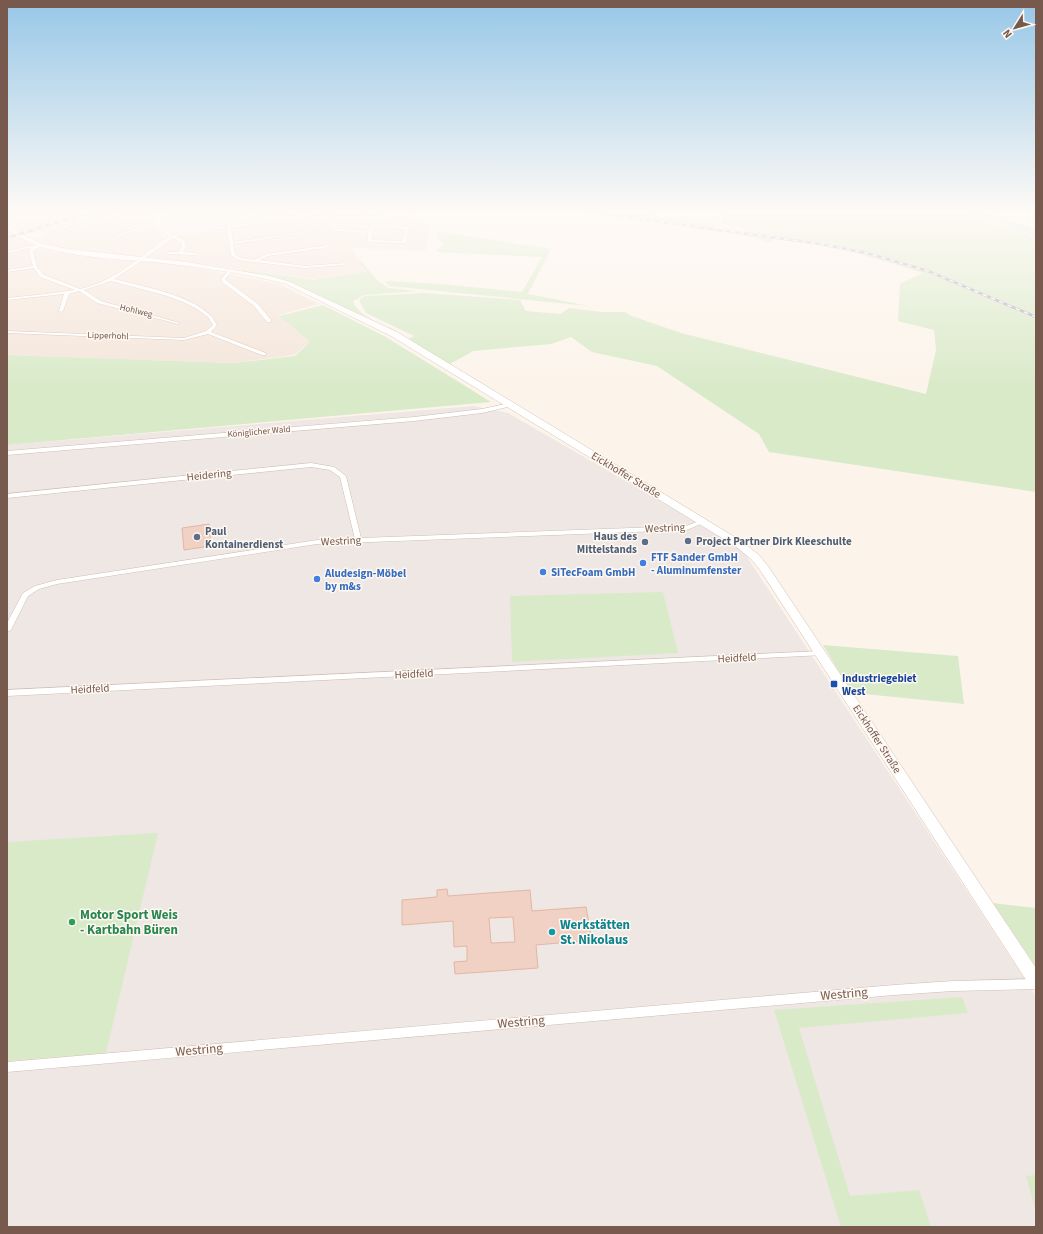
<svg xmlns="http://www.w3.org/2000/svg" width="1043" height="1234" font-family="'Source Sans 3',sans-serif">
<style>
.residential{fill:#f4e5da}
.industrial{fill:#eee7e3}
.education{fill:#f1e7f9}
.green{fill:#d9eac9}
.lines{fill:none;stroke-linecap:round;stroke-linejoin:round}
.river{fill:#bfe4e6;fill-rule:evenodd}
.building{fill:#f0d1c4;stroke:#e3b6a4;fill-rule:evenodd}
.minor-casing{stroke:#d1bdb3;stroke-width:1}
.secondary-casing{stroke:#d4bdb0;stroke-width:1}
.minor{fill:#fff;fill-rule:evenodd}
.secondary{fill:#fff;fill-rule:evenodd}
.rail-casing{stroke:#b6a8c7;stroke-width:2.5}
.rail{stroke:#fef8f2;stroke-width:1.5;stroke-dasharray:4.5;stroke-linecap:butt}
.service-dot{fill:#5c6f8a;stroke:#fef8f2;stroke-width:1.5}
.shop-dot{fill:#3f7fe0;stroke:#fef8f2;stroke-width:1.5}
.transit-dot{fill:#1a4fb4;stroke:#fef8f2;stroke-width:1.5}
.leisure-dot{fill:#2e9e5b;stroke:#fef8f2;stroke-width:1.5}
.culture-dot{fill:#0f9aa8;stroke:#fef8f2;stroke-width:1.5}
.labels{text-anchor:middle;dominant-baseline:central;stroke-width:3;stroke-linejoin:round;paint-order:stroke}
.far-street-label{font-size:9px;fill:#77594e;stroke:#fef8f2}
.street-label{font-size:11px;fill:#77594e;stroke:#fef8f2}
.service-label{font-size:11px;font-weight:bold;fill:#4e5e75;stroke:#fef8f2;text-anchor:start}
.shop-label{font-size:11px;font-weight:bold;fill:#366cbe;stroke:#fef8f2;text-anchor:start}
.transit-label{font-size:11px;font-weight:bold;fill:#164399;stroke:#fef8f2;text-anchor:start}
.near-leisure-label{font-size:13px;font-weight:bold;fill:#27864d;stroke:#fef8f2;text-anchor:start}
.near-culture-label{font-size:13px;font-weight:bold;fill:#0d838f;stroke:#fef8f2;text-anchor:start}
.near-street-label{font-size:13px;fill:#77594e;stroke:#fef8f2}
</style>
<rect width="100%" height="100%" fill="#fcf4eb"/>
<!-- residential -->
<g class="residential">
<polygon points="7,212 174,212 152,215 153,223 165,238 140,256 136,257 77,251 49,246 34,239 47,235 38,230 24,235 7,220"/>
<polygon points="326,213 414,217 411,221 431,223 426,251 351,248 370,272 320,280 147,257 179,235"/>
<polygon points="7,229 35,246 54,251 181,265 279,284 319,304 278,315 310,342 294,355 233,363 7,355"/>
</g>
<!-- industrial -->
<polygon class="industrial" points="473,406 508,413 667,505 743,551 1036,996 1036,1227 7,1227 7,445"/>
<!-- education -->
<polygon class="education" points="178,212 318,212 173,234 163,224 161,215"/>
<!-- green -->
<g class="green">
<polygon points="597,212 627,212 714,223 715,227 736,234"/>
<polygon points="727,212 961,212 1036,237 1036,492 769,452 759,434 657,366 592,352 571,337 551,344 473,351 450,364 407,340 414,336 366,313 360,302 360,299 365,296 425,293 520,300 526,311 560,314 569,308 602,312 625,312 632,316 681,333 926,394 936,350 934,330 898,321 900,284 923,273 833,246 773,239 772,243 747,236 743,231 744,227 720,224"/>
<polygon points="964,212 982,212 1036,229 1036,236"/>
<polygon points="436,231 551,249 528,294 589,306 389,286 385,281 441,284 522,292 542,257 436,252 443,244 437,237"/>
<path d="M359,262H362L377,280L388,288L418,291L365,295L353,301C357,316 384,325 397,331L390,330L289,282L242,271L243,270L315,280L367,272Z"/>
<polygon points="323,305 386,337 491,402 7,445 7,355 233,363 295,356 310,342 279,316"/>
<polygon points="663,592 678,653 512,662 510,596"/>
<polygon points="823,645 958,656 964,704 854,693 850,690"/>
<polygon points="158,833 106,1053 7,1061 7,842"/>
<polygon points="993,903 1036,908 1036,967"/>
<polygon points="962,997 968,1013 799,1028 850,1196 919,1190 931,1227 841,1227 774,1010"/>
<polygon points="1036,1175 1036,1212 1026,1176"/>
</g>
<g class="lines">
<!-- river -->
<polygon class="river" points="968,212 981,212 1036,230 1036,236"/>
</g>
<!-- building -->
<g class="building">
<polygon points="209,524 211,546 184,550 182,528"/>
<path d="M447,889L448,896L530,890L532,911L586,907L592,940L536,945L538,968L455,974L454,962L467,961V946L454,947L453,921L402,925V900L437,897V890ZM513,917L515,942L491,943L489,918Z"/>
</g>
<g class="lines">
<!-- minor casing -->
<g class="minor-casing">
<g id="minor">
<polygon points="123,212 130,212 68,231 65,230"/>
<path d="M153,212H157C161,216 159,218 161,222C162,227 167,233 172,235L318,212H359L417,215L419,216L417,217L328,213L323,214L338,229L369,231L373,225L381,223L409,228L406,242L404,243L370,242L368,241V233L336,231L319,214L231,228L233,242L316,230L318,231L233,244L235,254L240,258L254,260L267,254L329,245L331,246L330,247L268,256L259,260L305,266L346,263V265H345L305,268L238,260L231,255L227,228L176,236L185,241L186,246L183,252L196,253L197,254L195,255L168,254V252H179L182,246L181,242L172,238L134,266L114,279C142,286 190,295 210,315C213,317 215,322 217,325L211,332L266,353V355H262L208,334L184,340L7,333V331L184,338L206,331L213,325L208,317L197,309L183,302L167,296L134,287L111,281L84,290L101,301L180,323L178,324L97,303L79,291L69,294L63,311L61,312L59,311L64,294L7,300V298L46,294L75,290L40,277L34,268L7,272V270L33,266L29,252L30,248L7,253V251L41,244V246L34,250L33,252L37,267L44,275L80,289C115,281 141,257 169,236L166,235L158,224L116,237L113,236L157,222L156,215ZM381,225L406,230L402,241L372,240V232L375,227Z"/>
<polygon points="722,212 726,212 719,222 735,228 735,230 716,224 715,223"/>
<polygon points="229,270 232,271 225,279 227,281 258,304 271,320 271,322 267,322 254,306 223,283 221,279"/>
<polygon points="510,403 512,404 512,406 482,413 414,421 7,455 7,451 414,417 482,409"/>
<polygon points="311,463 334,467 346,476 361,538 686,526 702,520 705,522 687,530 317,544 57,584 39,589 28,596 11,630 7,632 7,623 23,593 35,586 57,580 317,540 355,539 340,477 330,470 311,467 7,498 7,494"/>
<polygon points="821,651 825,653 824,655 7,696 7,690"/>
<polygon points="1036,979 1036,989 953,991 894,995 7,1072 7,1062 894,985 953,981"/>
</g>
</g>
<!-- secondary casing -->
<g class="secondary-casing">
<g id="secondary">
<polygon points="986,212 996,212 1036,225 1036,229"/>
<path d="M7,224L20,233L42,244L68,249L186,262L270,276L290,282L397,332L743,542L759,555L768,566L1036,968V988L1030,986L760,570L751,559L735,546L391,336L286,284C246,273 203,268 162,263C116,258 44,259 7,229Z"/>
</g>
</g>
<!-- minor -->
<use href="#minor" class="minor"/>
<!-- secondary -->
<use href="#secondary" class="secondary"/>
<!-- rail casing -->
<g class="rail-casing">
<g id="rail">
<polyline points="588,212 814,243 867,253 928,271 1036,317"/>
<polyline points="7,238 89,212"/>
</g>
</g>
<!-- rail -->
<use href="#rail" class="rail"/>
</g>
<!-- sky -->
<linearGradient id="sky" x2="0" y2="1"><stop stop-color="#97c7e7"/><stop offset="0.55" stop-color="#fefaf6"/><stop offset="1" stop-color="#fefaf6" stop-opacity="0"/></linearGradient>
<rect width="1043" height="385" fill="url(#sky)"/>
<!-- markers -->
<g class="service-dot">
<circle cx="197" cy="537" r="4"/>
<circle cx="688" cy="541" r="4"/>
<circle cx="645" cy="542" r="4"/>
</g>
<g class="shop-dot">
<circle cx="643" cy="563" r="4"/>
<circle cx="543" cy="572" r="4"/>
<circle cx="317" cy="579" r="4"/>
</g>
<rect class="transit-dot" x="830" y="680" width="8" height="8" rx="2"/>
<circle class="leisure-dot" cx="72" cy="922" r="4"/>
<circle class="culture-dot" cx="552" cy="932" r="4"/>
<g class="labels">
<!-- far-street labels -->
<g class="far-street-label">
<text transform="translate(136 311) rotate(13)">Hohlweg</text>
<text transform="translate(108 336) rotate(2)">Lipperhohl</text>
<text transform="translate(259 432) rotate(-5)">Königlicher Wald</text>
</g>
<!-- street labels -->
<g class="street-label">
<text transform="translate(209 475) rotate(-6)">Heidering</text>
<text transform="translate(626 475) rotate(31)">Eickhoffer Straße</text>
<text transform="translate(665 528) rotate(-3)">Westring</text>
<text transform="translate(341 541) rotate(-3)">Westring</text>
<text transform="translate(737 658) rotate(-3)">Heidfeld</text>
<text transform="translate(414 674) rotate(-3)">Heidfeld</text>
<text transform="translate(90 689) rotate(-3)">Heidfeld</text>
<text transform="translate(877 739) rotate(57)">Eickhoffer Straße</text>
</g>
<!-- service labels -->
<g class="service-label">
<text x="205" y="531">Paul<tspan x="205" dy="13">Kontainerdienst</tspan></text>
<text x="637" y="536" text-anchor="end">Haus des<tspan x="637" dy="13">Mittelstands</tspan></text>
<text x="696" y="541">Project Partner Dirk Kleeschulte</text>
</g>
<!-- shop labels -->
<g class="shop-label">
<text x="651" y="557">FTF Sander GmbH<tspan x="651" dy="13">- Aluminumfenster</tspan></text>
<text x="551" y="572">SiTecFoam GmbH</text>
<text x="325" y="573">Aludesign-Möbel<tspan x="325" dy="13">by m&amp;s</tspan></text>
</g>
<!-- transit labels -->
<g class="transit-label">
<text x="842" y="678">Industriegebiet<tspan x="842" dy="13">West</tspan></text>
</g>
<!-- near-leisure labels -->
<g class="near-leisure-label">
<text x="80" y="915">Motor Sport Weis<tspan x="80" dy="15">- Kartbahn Büren</tspan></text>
</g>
<!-- near-culture labels -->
<g class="near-culture-label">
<text x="560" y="925">Werkstätten<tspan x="560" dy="15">St. Nikolaus</tspan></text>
</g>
<!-- near-street labels -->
<g class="near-street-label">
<text transform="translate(844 994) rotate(-5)">Westring</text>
<text transform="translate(521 1022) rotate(-5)">Westring</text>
<text transform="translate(199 1050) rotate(-5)">Westring</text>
</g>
</g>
<!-- border -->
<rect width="1043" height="1234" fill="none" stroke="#77594e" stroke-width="16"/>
<!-- north arrow -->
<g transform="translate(1015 28) rotate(233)" stroke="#fef8f2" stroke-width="3" paint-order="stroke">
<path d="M0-3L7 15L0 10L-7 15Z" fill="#77594e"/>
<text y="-6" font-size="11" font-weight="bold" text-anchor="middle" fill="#77594e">N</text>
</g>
</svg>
